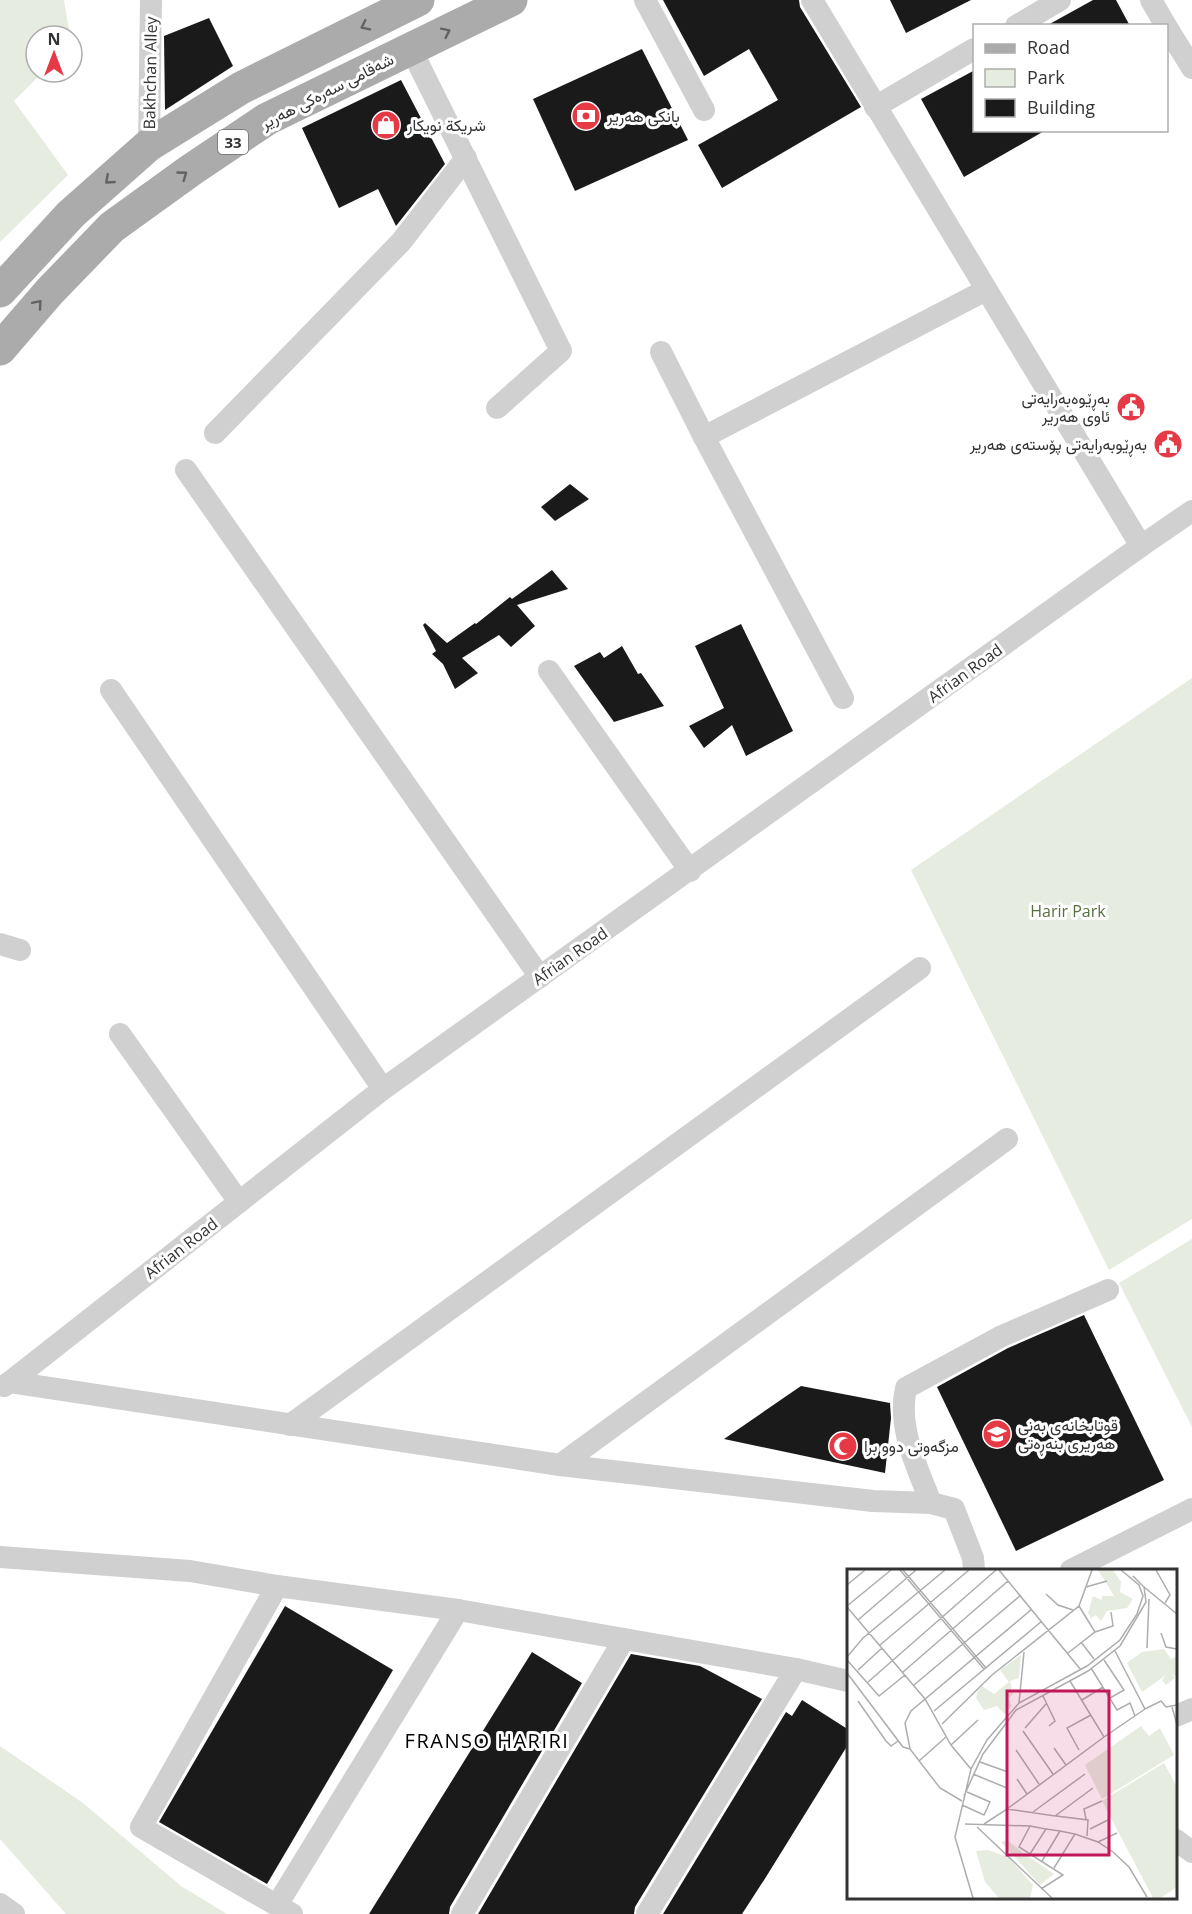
<svg xmlns="http://www.w3.org/2000/svg" width="1192" height="1914" font-family="'Open Sans',Vazirmatn,sans-serif">
<style>
.green{fill:#e6ecdf}
.building{fill:#1a1a1a}
.lines{fill:none;stroke-linecap:round;stroke-linejoin:round}
.street{stroke:#d0d0d0;stroke-width:22}
.primary{stroke:#ababab;stroke-width:33}
.oneway{stroke:#636363}
.labels{text-anchor:middle;dominant-baseline:central;stroke-width:6;stroke-linejoin:round;paint-order:stroke}
.shield{fill:#fff;stroke:#707070;stroke-width:1.5}
.shield-label{font-size:15px;font-weight:bold;fill:#333}
.street-label{font-size:16px;fill:#333;stroke:#fff}
.poi-label{font-size:16px;fill:#333;stroke:#fff;text-anchor:start}
.park-label{font-size:16px;fill:#56703f;stroke:#fff}
.quarter-label{font-size:20px;letter-spacing:1.5px;fill:#000;stroke:#fff}
.inset-road{fill:none;stroke:#adadad;stroke-width:1.5}
.view{fill:#c2185b;fill-opacity:0.15;stroke:#c2185b;stroke-width:3}
.inset-edge{fill:none;stroke:#333;stroke-width:3}
</style>
<rect width="100%" height="100%" fill="#fff"/>
<!-- green -->
<g class="green">
<polygon points="0,0 64,0 70,36 36,36 36,72 43,72 14,101 68,175 0,242"/>
<polygon points="1192,678 1192,1219 1109,1270 911,870"/>
<polygon points="1192,1239 1192,1427 1119,1283"/>
<polygon points="0,1746 83,1803 181,1886 227,1914 66,1914 0,1839"/>
</g>
<!-- building -->
<g class="building">
<polygon points="663,0 799,0 800,7 861,107 722,188 698,145 778,100 749,49 704,76"/>
<polygon points="890,0 971,0 906,33"/>
<polygon points="1093,0 1116,0 1130,26 1046,26"/>
<polygon points="209,18 233,66 165,110 164,36"/>
<polygon points="642,49 688,140 575,191 533,99"/>
<polygon points="975,70 975,130 1046,130 964,177 921,99"/>
<polygon points="401,80 445,164 396,226 378,189 339,208 302,128"/>
<polygon points="570,484 589,499 555,521 541,507"/>
<polygon points="552,570 568,589 517,605 535,626 511,647 499,635 462,658 478,673 455,689 443,664 432,654 436,651 423,625 425,623 447,643 475,623 476,624 510,597 512,599"/>
<polygon points="741,624 793,731 746,756 732,725 704,748 689,726 724,708 695,646"/>
<polygon points="622,646 638,674 641,673 664,706 614,722 574,666 600,652 604,658"/>
<polygon points="1084,1315 1164,1480 1016,1551 937,1387 1008,1348"/>
<polygon points="801,1386 890,1403 891,1418 885,1473 724,1439"/>
<polygon points="285,1606 393,1670 267,1884 159,1822"/>
<polygon points="532,1652 582,1683 450,1907 449,1914 369,1914"/>
<polygon points="631,1654 700,1666 762,1699 635,1907 634,1914 478,1914"/>
<polygon points="802,1700 849,1730 849,1743 766,1877 742,1914 663,1914 786,1712 792,1716"/>
</g>
<g class="lines">
<!-- street -->
<g class="street">
<polyline points="645,0 704,110"/>
<polyline points="812,0 1141,546 1192,511"/>
<polyline points="1151,0 1166,26"/>
<polyline points="1016,26 1060,0"/>
<polyline points="1166,26 1192,68"/>
<polyline points="411,49 561,351 497,408"/>
<polyline points="875,107 974,49"/>
<polyline points="149,145 151,0"/>
<polyline points="661,352 704,437"/>
<polyline points="215,433 401,242 466,158"/>
<polyline points="186,470 540,977"/>
<polyline points="549,671 690,871"/>
<polyline points="111,690 383,1089"/>
<polyline points="843,698 704,437 986,290"/>
<polyline points="0,944 20,950"/>
<polyline points="120,1034 239,1202"/>
<polyline points="10,1382 383,1089 1141,546"/>
<polyline points="4,1386 10,1382 560,1465 1007,1139"/>
<polyline points="290,1425 920,968"/>
<polyline points="560,1465 873,1501 931,1503 954,1509 973,1558 974,1570"/>
<path d="M931,1503C917,1467 897,1427 906,1388L1002,1336L1108,1290"/>
<polyline points="0,1557 190,1571 277,1586 141,1827 292,1914"/>
<polyline points="1071,1570 1192,1509"/>
<polyline points="277,1586 458,1610 277,1905"/>
<polyline points="458,1610 624,1639 462,1914"/>
<polyline points="624,1639 796,1669 647,1914"/>
<polyline points="796,1669 848,1681"/>
<polyline points="1176,1716 1192,1709"/>
<polyline points="1176,1840 1192,1852"/>
<polyline points="0,1904 14,1914"/>
</g>
<!-- primary -->
<g class="primary">
<polyline points="0,291 71,214 149,145 241,88 418,0"/>
<polyline points="0,349 50,291 112,227 191,170 267,119 511,0"/>
</g>
</g>
<!-- one-way arrows -->
<defs><path id="oneway-chevron" d="M-2-3.5L2.5 0L-2 3.5" fill="none" stroke-width="1.6" stroke-linecap="round" stroke-linejoin="round" transform="scale(1.5)"/></defs>
<g class="oneway">
<use href="#oneway-chevron" transform="translate(365 26) rotate(154)"/>
<use href="#oneway-chevron" transform="translate(446 32) rotate(-26)"/>
<use href="#oneway-chevron" transform="translate(183 175) rotate(-36)"/>
<use href="#oneway-chevron" transform="translate(109 180) rotate(139)"/>
<use href="#oneway-chevron" transform="translate(38 304) rotate(-49)"/>
</g>
<!-- icons -->
<defs>
<g id="bank-disc" transform="scale(1.5)"><circle r="9.5" fill="#e63946" stroke="#fff"/><path d="M-6-4H6V4H-6ZM0-2.3a2.3 2.3 0 1 0 0 4.6a2.3 2.3 0 1 0 0-4.6Z" fill="#fff"/></g>
<g id="shop-disc" transform="scale(1.5)"><circle r="9.5" fill="#e63946" stroke="#fff"/><path d="M-5-2.5h2.3a2.7 3.5 0 0 1 5.4 0H5L5.5 6h-11ZM-1.5-2.5h3a1.5 2.3 0 0 0-3 0Z" fill="#fff"/></g>
<g id="civic-disc" transform="scale(1.5)"><circle r="9.5" fill="#e63946" stroke="#fff"/><path d="M-.6-6.5H3V-4.5H.6V-3L4-1V1h2V6H-6V1h2V-1L-.6-3ZM-1.2 2.5V6h2.4V2.5Z" fill="#fff"/></g>
<g id="school-disc" transform="scale(1.5)"><circle r="9.5" fill="#e63946" stroke="#fff"/><path d="M0-5L7-2L0 1L-7-2ZM-4 1L0 2.5L4 1V4Q0 6-4 4Z" fill="#fff"/></g>
<g id="mosque-disc" transform="scale(1.5)"><circle r="9.5" fill="#e63946" stroke="#fff"/><path d="M3.5-4.9A6 6 0 1 0 3.5 4.9A5 5 0 1 1 3.5-4.9Z" fill="#fff"/></g>
</defs>
<g fill-rule="evenodd">
<use href="#bank-disc" x="586" y="116"/>
<use href="#shop-disc" x="386" y="125"/>
<use href="#civic-disc" x="1131" y="407"/>
<use href="#civic-disc" x="1168" y="444"/>
<use href="#school-disc" x="997" y="1434"/>
<use href="#mosque-disc" x="843" y="1446"/>
</g>
<g class="labels">
<!-- shield labels -->
<rect class="shield" x="218" y="130" width="30" height="24" rx="4.5"/>
<g class="shield-label">
<text x="233" y="142">33</text>
</g>
<!-- street labels -->
<g class="street-label">
<text transform="translate(150 73) rotate(-89)">Bakhchan Alley</text>
<text transform="translate(327 91) rotate(-27)">شەقامی سەرەکی هەریر</text>
<text transform="translate(965 673) rotate(-36)">Afrian Road</text>
<text transform="translate(570 956) rotate(-35)">Afrian Road</text>
<text transform="translate(181 1248) rotate(-38)">Afrian Road</text>
</g>
<!-- poi labels -->
<g class="poi-label">
<text x="607" y="116">بانکی هەریر</text>
<text x="407" y="125">شريكة نويكار</text>
<text x="1110" y="398" text-anchor="end">بەڕێوەبەرایەتی<tspan x="1110" dy="18">ئاوی هەریر</tspan></text>
<text x="1147" y="444" text-anchor="end">بەڕێوبەرایەتی پۆستەی هەریر</text>
<text x="1018" y="1425">قوتابخانەی بەنی<tspan x="1018" dy="18">هەریری بنەڕەتی</tspan></text>
<text x="864" y="1446">مزگەوتی دوو برا</text>
</g>
<!-- park labels -->
<g class="park-label">
<text x="1068" y="911">Harir Park</text>
</g>
<!-- quarter labels -->
<g class="quarter-label">
<text x="487" y="1740">FRANSO HARIRI</text>
</g>
</g>
<!-- overview -->
<g transform="translate(847 1569)">
<rect width="330" height="330" fill="#fff"/>
<path d="M251,1H266L274,13L273,23L286,30L280,39L260,42L254,52L249,46L244,49L241,44L246,27L254,31L256,27H267ZM317,80L324,90L330,87V109L324,103L328,109L319,116L315,111L319,106L295,123L280,94L295,83ZM174,86L172,109L163,112L166,125L161,130L165,137L157,145L150,137L137,141L129,129L130,123L135,117L147,125L162,113L153,101ZM294,157L302,167L313,159L327,186L255,230L238,196ZM317,194L330,218V318L313,329H306L255,232ZM160,271L175,283L207,305L193,316L154,273ZM141,281L161,288L186,316L183,329H152L138,313L129,282Z" fill="#e6ecdf"/>
<path class="inset-road" d="M53,1L137,100M56,1L139,99M152,1L234,101M309,1L323,26L318,34M0,16L18,1M239,18L260,12M297,18L330,45M199,25L211,36L226,41M0,37L44,1M232,37L248,63M0,38L78,130L104,176L124,200M11,51L69,1M314,64L319,78L330,80M234,73L247,90M33,76L122,1M300,79L302,30M268,82L298,140L314,132L319,138L330,136M221,84L248,63L266,57L264,43M0,88L16,69L98,1M0,91L32,127L58,106M257,91L277,121L263,129M244,99L270,141L283,134L288,147M11,101L35,79M56,103L161,12M0,104L56,178L63,180M223,112L257,168L298,140M21,113L149,1M67,116L174,26M196,127L208,152L202,157M235,131L256,118M11,132L39,172L44,177L51,172M172,134L177,83M325,138L330,156M87,142L195,52M95,155L145,106L232,37L245,1M178,159L199,135M176,162L206,205M104,176L131,151M207,179L219,196M169,181L192,215M232,181L220,159L244,146M72,192L99,168M133,193L161,203M126,205L160,219M170,210L180,225M117,227L136,185L169,141L241,102L273,77L299,33L297,18L286,7M115,232L93,219L63,180L58,154L64,142L185,40M115,236L137,246L143,233L120,223M160,240L257,168M186,243L238,205M209,247L241,251L240,267M239,250L237,240L255,232M118,255L183,257L172,278L216,306L194,320M137,255L160,240L208,247L246,219M183,257L199,260L183,285M130,258L205,329M243,260L263,250M228,265L251,273L266,283L282,298L300,328M251,273L270,264M195,292L213,262L199,260M207,299L228,265L213,262M126,329L108,268L124,200L140,171L172,134L240,97L273,71L290,45L296,27L292,16L274,1"/>
<path class="view" d="M160,122H262V286H160Z"/>
<rect width="330" height="330" class="inset-edge"/>
</g>
<!-- legend -->
<rect x="973" y="24" width="195" height="108" fill="#ffffff" stroke="#adadad" stroke-width="1.5"/>
<rect x="985" y="44" width="30" height="9" fill="#ababab" stroke="#adadad" stroke-width="1.5"/>
<text x="1027" y="54" font-size="18" fill="#333333">Road</text>
<rect x="985" y="69" width="30" height="18" fill="#e6ecdf" stroke="#adadad" stroke-width="1.5"/>
<text x="1027" y="84" font-size="18" fill="#333333">Park</text>
<rect x="985" y="99" width="30" height="18" fill="#1a1a1a" stroke="#adadad" stroke-width="1.5"/>
<text x="1027" y="114" font-size="18" fill="#333333">Building</text>
<!-- north arrow -->
<g transform="translate(54 54)"><circle r="28" fill="#ffffff" stroke="#adadad" stroke-width="1.5"/>
<path d="M0-4.5L10 22L0 15L-10 22Z" fill="#e63946"/>
<text y="-9" font-size="16" font-weight="bold" text-anchor="middle" fill="#333333">N</text>
</g>
</svg>
